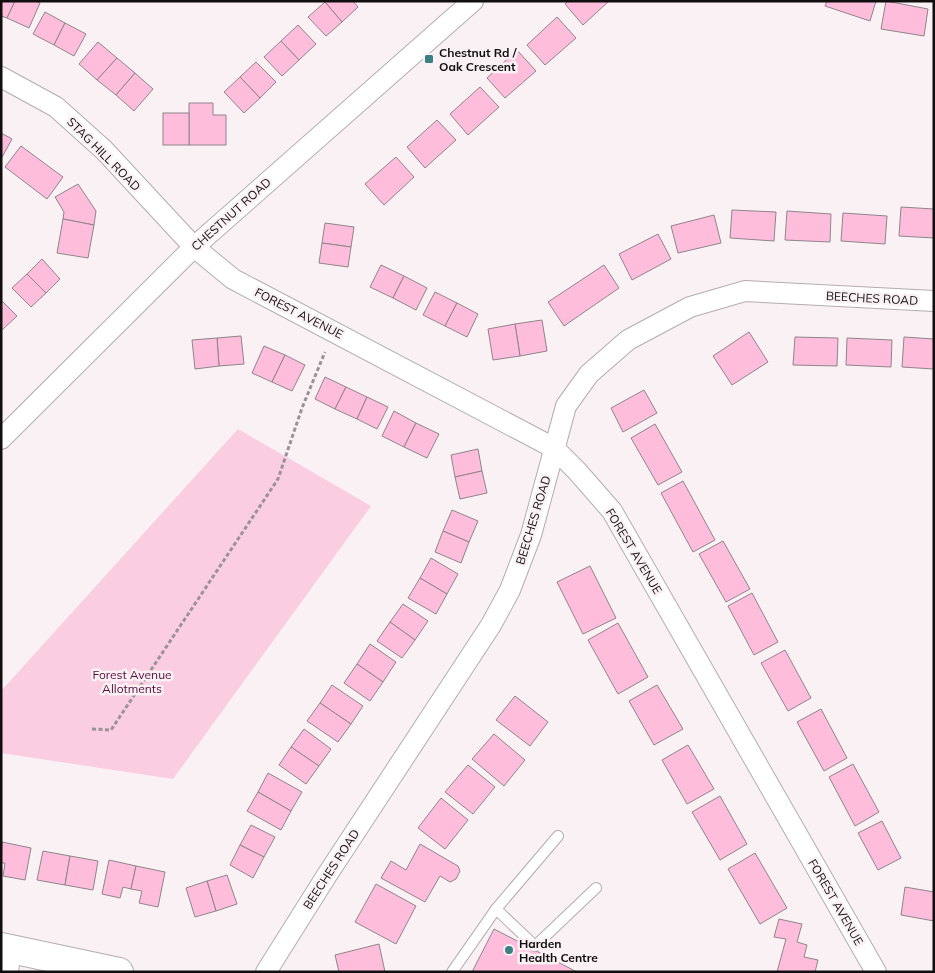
<svg xmlns="http://www.w3.org/2000/svg" width="935" height="973" font-family="Mulish,sans-serif">
<style>
.green{fill:#facde1}
.building{fill:#ffbddc;stroke:#8d8589}
.lines{fill:none;stroke-linecap:round;stroke-linejoin:round}
.lane-casing{stroke:#b4acaf;stroke-width:12}
.street-casing{stroke:#b4acaf;stroke-width:22}
.secondary-casing{stroke:#b4acaf;stroke-width:30}
.path{stroke:#999396;stroke-width:3;stroke-dasharray:4 2.5;stroke-linecap:butt}
.lane{stroke:#fff;stroke-width:10}
.street{stroke:#fff;stroke-width:20}
.secondary{stroke:#fff;stroke-width:28}
.poi-dot{fill:#388085;stroke:#faf1f5;stroke-width:2}
.labels{text-anchor:middle;dominant-baseline:central;stroke-width:5;stroke-linejoin:round;paint-order:stroke}
.poi-label{font-size:12px;font-weight:bold;fill:#110e0f;stroke:#faf1f5;text-anchor:start}
.street-label{font-size:12px;fill:#110e0f;stroke:#faf1f5}
.park-label{font-size:12px;fill:#560b38;stroke:#faf1f5}
</style>
<rect width="100%" height="100%" fill="#faf1f5"/>
<!-- green -->
<polygon class="green" points="238,429 371,506 173,779 1,753 1,691"/>
<!-- building -->
<g class="building">
<polygon points="1,1 15,1 7,18 1,16"/>
<polygon points="15,1 36,1 40,3 29,28 7,18"/>
<polygon points="326,1 353,1 358,7 342,22 325,2"/>
<polygon points="568,1 609,1 583,25 565,4"/>
<polygon points="827,1 876,1 870,21 825,6"/>
<polygon points="886,1 928,9 924,36 881,29"/>
<polygon points="325,2 342,22 326,36 308,17"/>
<polygon points="45,12 65,23 54,45 33,34"/>
<polygon points="557,17 576,38 545,65 527,45"/>
<polygon points="65,23 86,34 74,56 54,45"/>
<polygon points="298,25 316,44 299,60 281,41"/>
<polygon points="281,41 299,60 282,76 264,57"/>
<polygon points="98,42 117,58 97,80 79,64"/>
<polygon points="517,50 536,71 505,98 487,78"/>
<polygon points="117,58 135,73 116,95 97,80"/>
<polygon points="256,62 276,82 260,98 240,77"/>
<polygon points="135,73 153,89 134,111 116,95"/>
<polygon points="240,77 260,98 244,113 224,92"/>
<polygon points="480,87 499,107 468,135 450,114"/>
<polygon points="189,103 213,103 213,115 226,115 226,145 189,145"/>
<rect x="163" y="113" width="26" height="32"/>
<polygon points="437,120 456,140 425,168 407,147"/>
<polygon points="1,133 12,139 1,159"/>
<polygon points="21,146 63,177 47,199 5,167"/>
<polygon points="396,157 414,177 384,205 365,184"/>
<polygon points="78,184 96,211 94,225 63,219 64,212 55,197"/>
<polygon points="901,207 934,209 934,238 899,236"/>
<polygon points="732,210 776,212 774,241 730,238"/>
<polygon points="787,211 831,214 830,242 785,240"/>
<polygon points="843,213 887,216 885,244 841,241"/>
<polygon points="714,215 721,243 678,253 671,226"/>
<polygon points="63,219 94,225 88,258 57,253"/>
<polygon points="325,223 354,227 351,247 322,243"/>
<polygon points="658,234 671,259 632,280 619,254"/>
<polygon points="322,243 351,247 348,267 319,263"/>
<polygon points="42,259 60,279 46,293 27,274"/>
<polygon points="381,265 404,276 393,298 370,287"/>
<polygon points="604,265 619,288 564,326 548,302"/>
<polygon points="27,274 46,293 31,307 12,288"/>
<polygon points="404,276 427,288 416,310 393,298"/>
<polygon points="435,292 457,303 445,326 423,315"/>
<polygon points="1,300 17,316 2,330 1,329"/>
<polygon points="457,303 478,314 467,337 445,326"/>
<polygon points="542,320 547,351 520,356 515,324"/>
<polygon points="515,324 520,356 493,360 488,329"/>
<polygon points="749,332 768,362 732,385 713,356"/>
<polygon points="241,336 244,364 219,366 217,338"/>
<polygon points="795,337 838,338 837,366 793,365"/>
<polygon points="904,337 934,339 934,369 902,367"/>
<polygon points="217,338 219,366 195,369 192,340"/>
<polygon points="847,338 892,340 891,367 846,365"/>
<polygon points="264,346 285,355 272,382 252,373"/>
<polygon points="285,355 305,365 292,391 272,382"/>
<polygon points="325,377 346,387 335,409 315,399"/>
<polygon points="346,387 367,397 357,419 335,409"/>
<polygon points="644,390 657,413 623,432 611,408"/>
<polygon points="367,397 388,407 377,429 357,419"/>
<polygon points="394,411 416,423 404,447 382,436"/>
<polygon points="416,423 439,434 427,458 404,447"/>
<polygon points="655,424 682,472 658,485 631,438"/>
<polygon points="478,449 482,471 455,477 451,455"/>
<polygon points="482,471 487,493 460,499 455,477"/>
<polygon points="683,481 715,540 693,552 661,493"/>
<polygon points="452,510 478,521 469,542 443,531"/>
<polygon points="443,531 469,542 461,563 435,552"/>
<polygon points="723,541 750,589 726,602 699,554"/>
<polygon points="431,558 458,574 447,594 420,578"/>
<polygon points="590,566 616,618 583,634 557,582"/>
<polygon points="420,578 447,594 436,614 408,598"/>
<polygon points="752,593 778,642 754,655 728,606"/>
<polygon points="403,604 428,621 415,640 390,622"/>
<polygon points="390,622 415,640 402,658 377,641"/>
<polygon points="618,623 648,677 618,694 588,640"/>
<polygon points="370,644 396,662 383,682 357,664"/>
<polygon points="785,650 811,698 788,711 761,663"/>
<polygon points="357,664 383,682 370,701 344,683"/>
<polygon points="332,685 363,706 351,724 320,703"/>
<polygon points="657,685 683,729 654,745 629,701"/>
<polygon points="515,696 548,722 530,746 496,720"/>
<polygon points="320,703 351,724 338,742 307,721"/>
<polygon points="821,709 847,758 824,771 797,722"/>
<polygon points="304,729 331,749 319,766 291,747"/>
<polygon points="494,734 525,760 504,786 472,759"/>
<polygon points="688,745 714,789 687,804 662,760"/>
<polygon points="291,747 319,766 306,784 279,765"/>
<polygon points="853,764 879,812 855,826 829,777"/>
<polygon points="468,765 495,787 473,814 445,792"/>
<polygon points="268,773 302,792 291,811 258,792"/>
<polygon points="258,792 291,811 281,830 247,811"/>
<polygon points="720,796 747,844 720,860 692,812"/>
<polygon points="441,798 468,820 445,849 418,828"/>
<polygon points="882,821 901,858 878,870 858,833"/>
<polygon points="251,825 275,837 264,857 240,845"/>
<polygon points="2,842 31,848 25,880 3,876 5,863 1,863"/>
<polygon points="420,844 458,866 460,871 456,879 450,882 440,876 425,902 381,878 391,861 406,870"/>
<polygon points="240,845 264,857 253,878 230,865"/>
<polygon points="43,851 70,856 65,885 37,880"/>
<polygon points="755,853 787,908 760,924 728,869"/>
<polygon points="70,856 98,861 93,890 65,885"/>
<polygon points="109,860 136,866 131,889 123,887 120,898 102,894"/>
<polygon points="136,866 165,872 158,907 139,903 142,891 131,889"/>
<polygon points="227,875 237,904 216,911 207,881"/>
<polygon points="207,881 216,911 195,917 186,888"/>
<polygon points="376,884 416,906 396,944 355,922"/>
<polygon points="905,887 934,892 934,921 901,915"/>
<polygon points="779,919 802,924 797,942 807,945 804,957 818,960 815,972 777,972 786,939 774,937"/>
<polygon points="494,929 577,972 472,972"/>
<polygon points="379,944 385,972 339,972 335,955"/>
</g>
<g class="lines">
<!-- lane casing -->
<g class="lane-casing">
<g id="lane">
<polyline points="496,909 535,946 596,888"/>
<polyline points="452,972 496,909 558,836"/>
</g>
</g>
<!-- street casing -->
<g class="street-casing">
<g id="street">
<polyline points="1,77 56,107 104,150 194,247 233,279 554,448 577,471 612,511 876,972"/>
<polyline points="1,439 194,247 473,1"/>
<polyline points="8,972 11,948"/>
<polyline points="266,972 327,875 491,625 510,590 531,535 566,406 589,374 628,340 690,307 745,291 934,301"/>
</g>
</g>
<!-- secondary casing -->
<g class="secondary-casing">
<polyline id="secondary" points="1,947 119,972"/>
</g>
<!-- path -->
<polyline class="path" points="92,729 111,730 278,479 302,408 325,352"/>
<!-- lane -->
<use href="#lane" class="lane"/>
<!-- street -->
<use href="#street" class="street"/>
<!-- secondary -->
<use href="#secondary" class="secondary"/>
</g>
<!-- markers -->
<g class="poi-dot">
<rect x="424" y="54" width="10" height="10" rx="2.5"/>
<circle cx="509" cy="950" r="5"/>
</g>
<g class="labels">
<!-- poi labels -->
<g class="poi-label">
<text x="439" y="52">Chestnut Rd /<tspan x="439" dy="14">Oak Crescent</tspan></text>
<text x="519" y="943">Harden<tspan x="519" dy="14">Health Centre</tspan></text>
</g>
<!-- street labels -->
<g class="street-label">
<text transform="translate(104 154) rotate(45)">STAG HILL ROAD</text>
<text transform="translate(231 214) rotate(-42)">CHESTNUT ROAD</text>
<text transform="translate(872 298) rotate(3)">BEECHES ROAD</text>
<text transform="translate(299 313) rotate(27)">FOREST AVENUE</text>
<text transform="translate(533 520) rotate(-73)">BEECHES ROAD</text>
<text transform="translate(634 551) rotate(59)">FOREST AVENUE</text>
<text transform="translate(331 869) rotate(-57)">BEECHES ROAD</text>
<text transform="translate(836 902) rotate(60)">FOREST AVENUE</text>
</g>
<!-- park labels -->
<g class="park-label">
<text x="132" y="674">Forest Avenue<tspan x="132" dy="14">Allotments</tspan></text>
</g>
</g>
<!-- border -->
<rect width="935" height="973" fill="none" stroke="#110e0f" stroke-width="5"/>
</svg>
